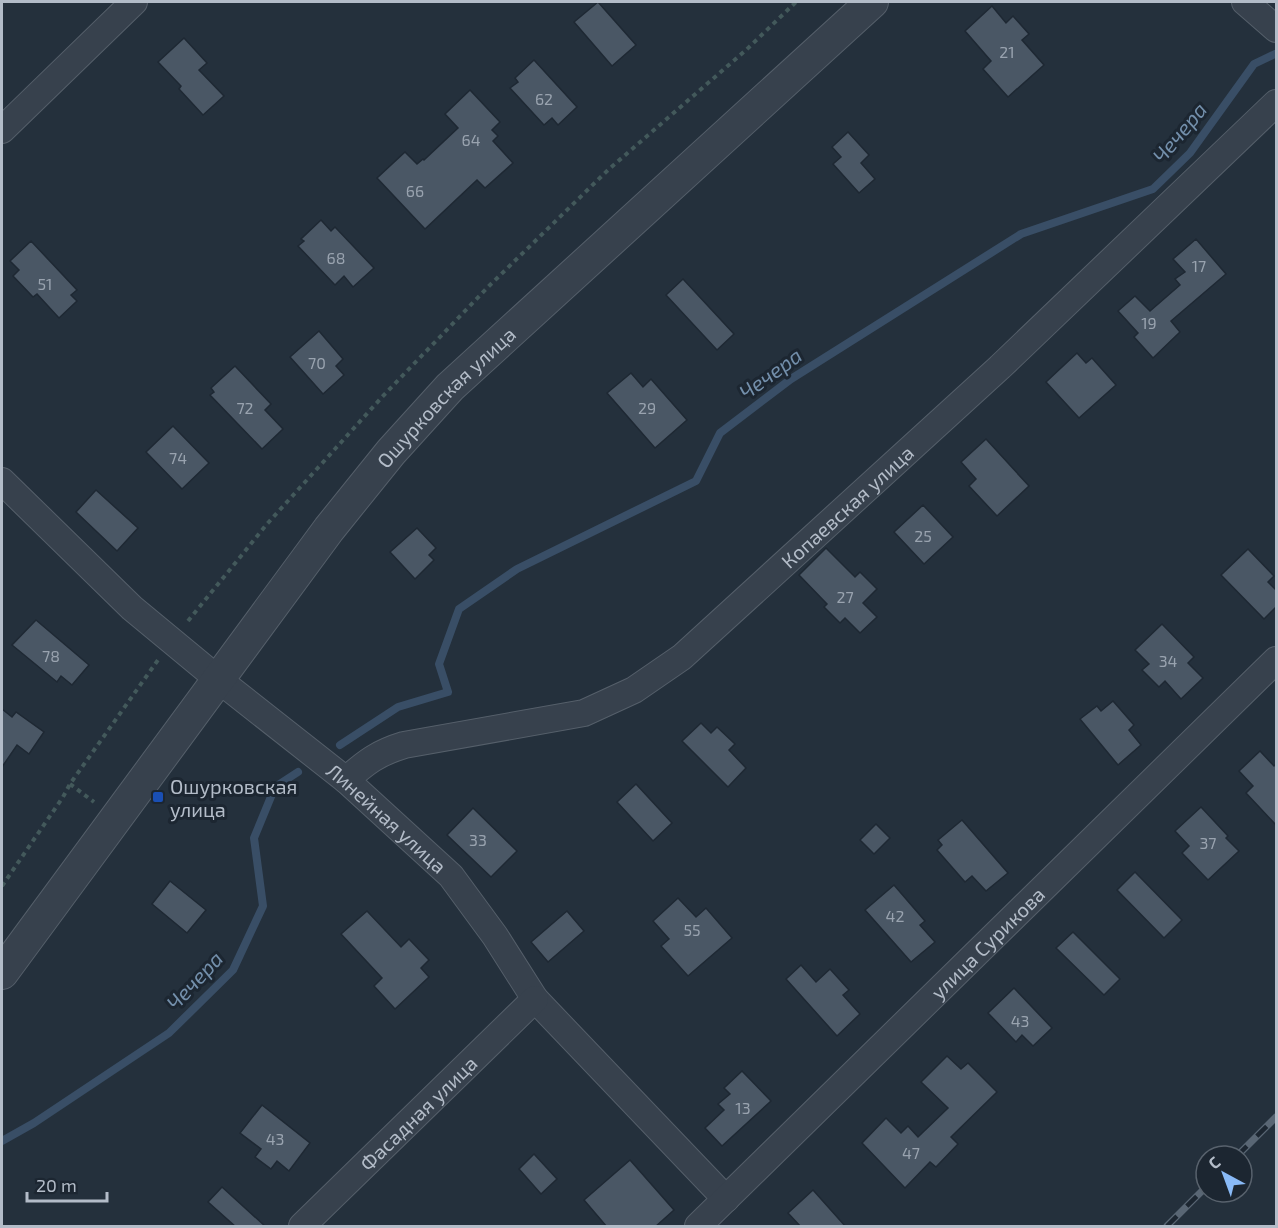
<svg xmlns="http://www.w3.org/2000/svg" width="1278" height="1228" font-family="'Exo 2',sans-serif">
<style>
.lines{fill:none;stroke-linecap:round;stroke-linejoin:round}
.stream{stroke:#394e66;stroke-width:8}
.building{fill:#4a5765;stroke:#1e2833;stroke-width:1.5}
.minor-casing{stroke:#555f6a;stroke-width:28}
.tertiary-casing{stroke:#555f6a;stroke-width:34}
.path{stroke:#43595b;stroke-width:4;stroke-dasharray:4.5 4.5;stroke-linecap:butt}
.minor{stroke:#37414d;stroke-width:26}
.tertiary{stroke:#37414d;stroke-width:32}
.rail-casing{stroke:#596674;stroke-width:7}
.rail{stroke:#1c2631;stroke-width:4.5;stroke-dasharray:14;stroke-linecap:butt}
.transit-dot{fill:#1a4fb4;stroke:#1c2631;stroke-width:2}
.labels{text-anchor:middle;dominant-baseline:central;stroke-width:6;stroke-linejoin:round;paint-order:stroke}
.number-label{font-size:16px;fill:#99a3af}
.street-label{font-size:20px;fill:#b3bcc8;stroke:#1c2631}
.poi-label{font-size:20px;fill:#b3bcc8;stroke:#1c2631;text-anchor:start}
.water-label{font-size:21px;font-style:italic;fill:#738fab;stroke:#1c2631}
</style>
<rect width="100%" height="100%" fill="#24303c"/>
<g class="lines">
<!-- stream -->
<g class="stream">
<polyline points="340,745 398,707 448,692 439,664 459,609 517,569 696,481 720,433 791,379 1021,234 1153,189 1190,153 1254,64 1275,54"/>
<polyline points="2,1141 34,1123 169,1033 233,970 263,906 254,838 275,787 298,772"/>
</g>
</g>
<!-- building -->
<g class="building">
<polygon points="598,2 636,45 612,66 574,22"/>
<polygon points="992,6 1006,23 1013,16 1029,34 1022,40 1044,65 1008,97 983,69 991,61 965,31"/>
<polygon points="184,38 207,63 199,70 224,96 203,115 179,89 181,86 158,62"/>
<polygon points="534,60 577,107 558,125 552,118 544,125 510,88 518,82 515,78"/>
<polygon points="470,90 500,122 492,130 498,136 493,141 513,163 485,188 477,180 425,229 377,178 405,152 417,164 423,159 424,160 458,128 445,114"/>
<polygon points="848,132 869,155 861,163 875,179 859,193 833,164 841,157 832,147"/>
<polygon points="321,220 331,231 335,227 374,268 353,287 344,276 335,285 298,246 304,241 301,239"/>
<polygon points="1196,239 1226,274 1171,321 1180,332 1153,358 1134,337 1138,333 1118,311 1135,296 1150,311 1180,285 1175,279 1185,272 1173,259"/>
<polygon points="31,241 77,290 71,295 77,301 59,318 37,294 33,297 13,276 19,270 10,261"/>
<polygon points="683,279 734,334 717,350 666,295"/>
<polygon points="319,331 343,359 336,366 344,375 323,394 290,357"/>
<polygon points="1077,353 1086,363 1092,358 1116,385 1079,418 1046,382"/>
<polygon points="235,366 271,404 265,410 283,429 262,449 210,395 214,392 211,388"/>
<polygon points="631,373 643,387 651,379 687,420 655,448 607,393"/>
<polygon points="173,426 209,463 182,489 146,452"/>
<polygon points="986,439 1029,486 997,516 969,486 976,479 961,462"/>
<polygon points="96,490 138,528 117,551 76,512"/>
<polygon points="923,505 953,537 924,564 894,532"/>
<polygon points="417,528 436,548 429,555 434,560 415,579 390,552"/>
<polygon points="826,548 855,577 860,572 877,589 863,603 877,617 860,633 845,618 840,623 824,607 827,604 799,575"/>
<polygon points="1248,549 1274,576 1268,582 1276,590 1276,607 1264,619 1221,575"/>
<polygon points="36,620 89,665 72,685 61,676 57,682 12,645"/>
<polygon points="1162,624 1194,657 1188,663 1203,678 1181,699 1165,681 1159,687 1142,670 1149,664 1135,650"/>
<polygon points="1113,701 1134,725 1129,730 1141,745 1118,765 1080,719 1097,706 1101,711"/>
<polygon points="2,709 12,717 16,712 44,732 29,754 17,745 2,767"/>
<polygon points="701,723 711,733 717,727 735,744 729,750 746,768 728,787 682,741"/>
<polygon points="1260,751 1274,766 1276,764 1276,825 1246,793 1253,786 1239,771"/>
<polygon points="636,784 672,823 653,841 617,802"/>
<polygon points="1201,807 1228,836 1226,838 1239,851 1208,880 1182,853 1189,846 1175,831"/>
<polygon points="473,808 517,851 491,877 447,835"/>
<polygon points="962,820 1008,873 986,891 972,876 965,882 937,850 942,845 938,840"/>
<polygon points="876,824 890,838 874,854 860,840"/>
<polygon points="1135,872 1182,920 1164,938 1117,890"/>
<polygon points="170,881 206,910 187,933 152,904"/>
<polygon points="894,885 925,921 920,925 935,942 911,962 865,910"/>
<polygon points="678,898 696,917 706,908 732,938 688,976 661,946 669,939 653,921"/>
<polygon points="367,911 401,947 409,939 429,960 421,968 429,977 395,1009 374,986 382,978 341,934"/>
<polygon points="567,911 584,931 548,962 531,942"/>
<polygon points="1073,932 1120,979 1104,995 1056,948"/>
<polygon points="801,965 816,982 830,969 849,990 843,995 860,1014 837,1036 786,979"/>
<polygon points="1014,988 1052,1028 1033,1046 1022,1035 1016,1042 988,1013"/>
<polygon points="947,1056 961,1069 968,1063 997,1092 951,1137 958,1144 936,1167 930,1162 905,1188 862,1143 886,1118 901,1133 908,1126 918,1137 948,1108 921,1082"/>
<polygon points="742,1071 771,1101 722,1146 705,1128 724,1110 718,1104 730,1094 724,1088"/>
<polygon points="262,1105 310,1143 289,1171 277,1161 271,1169 255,1157 261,1149 240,1133"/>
<polygon points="534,1154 557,1179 541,1194 519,1169"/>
<polygon points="630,1160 674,1210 655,1227 607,1227 584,1200"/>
<polygon points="222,1187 266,1227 236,1227 208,1202"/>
<polygon points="813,1190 846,1227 801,1227 788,1213"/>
</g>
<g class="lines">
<!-- minor casing -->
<g class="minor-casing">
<g id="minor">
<polyline points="1245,2 1276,29"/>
<polyline points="2,130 134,2"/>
<path id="s1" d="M2,481L132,608L219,680L346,780L451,876L495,936L535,999L726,1199"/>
<path id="s2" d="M346,780C366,762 378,753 404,745L584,713L634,690L682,657L1000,367L1276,103"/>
<path id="s3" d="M302,1226L535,999"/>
<path id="s4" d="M698,1226L1276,660"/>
</g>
</g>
<!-- tertiary casing -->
<g class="tertiary-casing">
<g id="tertiary">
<path id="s5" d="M2,973L329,529L391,452L450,387L872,2"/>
</g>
</g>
<!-- path -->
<g class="path">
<polyline points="188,621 267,524 383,396 489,286 608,170 746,50 796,2"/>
<polyline points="70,784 94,802"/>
<polyline points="2,886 63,797 70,784 158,660"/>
</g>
<!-- minor -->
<use href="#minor" class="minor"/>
<!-- tertiary -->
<use href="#tertiary" class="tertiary"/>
<!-- rail casing -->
<g class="rail-casing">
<g id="rail">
<polyline points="1237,1156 1276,1117"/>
<polyline points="1167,1226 1206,1187"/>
</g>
</g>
<!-- rail -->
<use href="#rail" class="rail"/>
</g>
<!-- markers -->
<rect class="transit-dot" x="152" y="791" width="12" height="12" rx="3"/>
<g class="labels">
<!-- number labels -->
<g class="number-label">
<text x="1007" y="51">21</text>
<text x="544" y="98">62</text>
<text x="471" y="139">64</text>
<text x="415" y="190">66</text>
<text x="336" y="257">68</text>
<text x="1199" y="265">17</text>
<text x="45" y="283">51</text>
<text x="1149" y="322">19</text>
<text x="317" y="362">70</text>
<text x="245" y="407">72</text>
<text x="647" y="407">29</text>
<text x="178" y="457">74</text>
<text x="923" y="535">25</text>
<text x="845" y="596">27</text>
<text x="51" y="655">78</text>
<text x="1168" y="660">34</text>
<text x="478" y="839">33</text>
<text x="1208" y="842">37</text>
<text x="895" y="915">42</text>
<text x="692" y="929">55</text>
<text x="1020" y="1020">43</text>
<text x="743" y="1107">13</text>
<text x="275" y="1138">43</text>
<text x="911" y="1152">47</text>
</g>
<!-- street labels -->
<g class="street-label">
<text stroke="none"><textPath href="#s5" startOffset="728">Ошурковская улица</textPath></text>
<text stroke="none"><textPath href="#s2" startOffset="588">Копаевская улица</textPath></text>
<text stroke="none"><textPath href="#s1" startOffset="512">Линейная улица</textPath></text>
<text stroke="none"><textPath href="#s4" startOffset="405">улица Сурикова</textPath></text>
<text stroke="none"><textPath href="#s3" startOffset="162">Фасадная улица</textPath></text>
</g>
<!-- poi labels -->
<g class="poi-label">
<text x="170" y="786">Ошурковская<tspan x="170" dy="23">улица</tspan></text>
</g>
<!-- water labels -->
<g class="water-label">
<text transform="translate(1179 132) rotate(-50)">Чечера</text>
<text transform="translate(770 373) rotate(-36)">Чечера</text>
<text transform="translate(194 980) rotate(-47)">Чечера</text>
</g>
</g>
<!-- border -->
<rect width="1278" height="1228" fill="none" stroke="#b3bcc8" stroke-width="6"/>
<!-- north arrow -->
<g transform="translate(1224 1174) rotate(319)"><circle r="28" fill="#1c2631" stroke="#58626d" stroke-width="1.5"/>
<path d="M0-4.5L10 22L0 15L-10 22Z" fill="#89baf7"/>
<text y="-9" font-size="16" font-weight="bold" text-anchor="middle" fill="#b3bcc8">С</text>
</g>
<!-- scale -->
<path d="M27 1192v9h80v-9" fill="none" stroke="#b3bcc8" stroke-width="3"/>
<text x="36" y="1192" font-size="18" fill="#b3bcc8" stroke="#1c2631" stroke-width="4.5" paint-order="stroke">20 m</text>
</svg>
